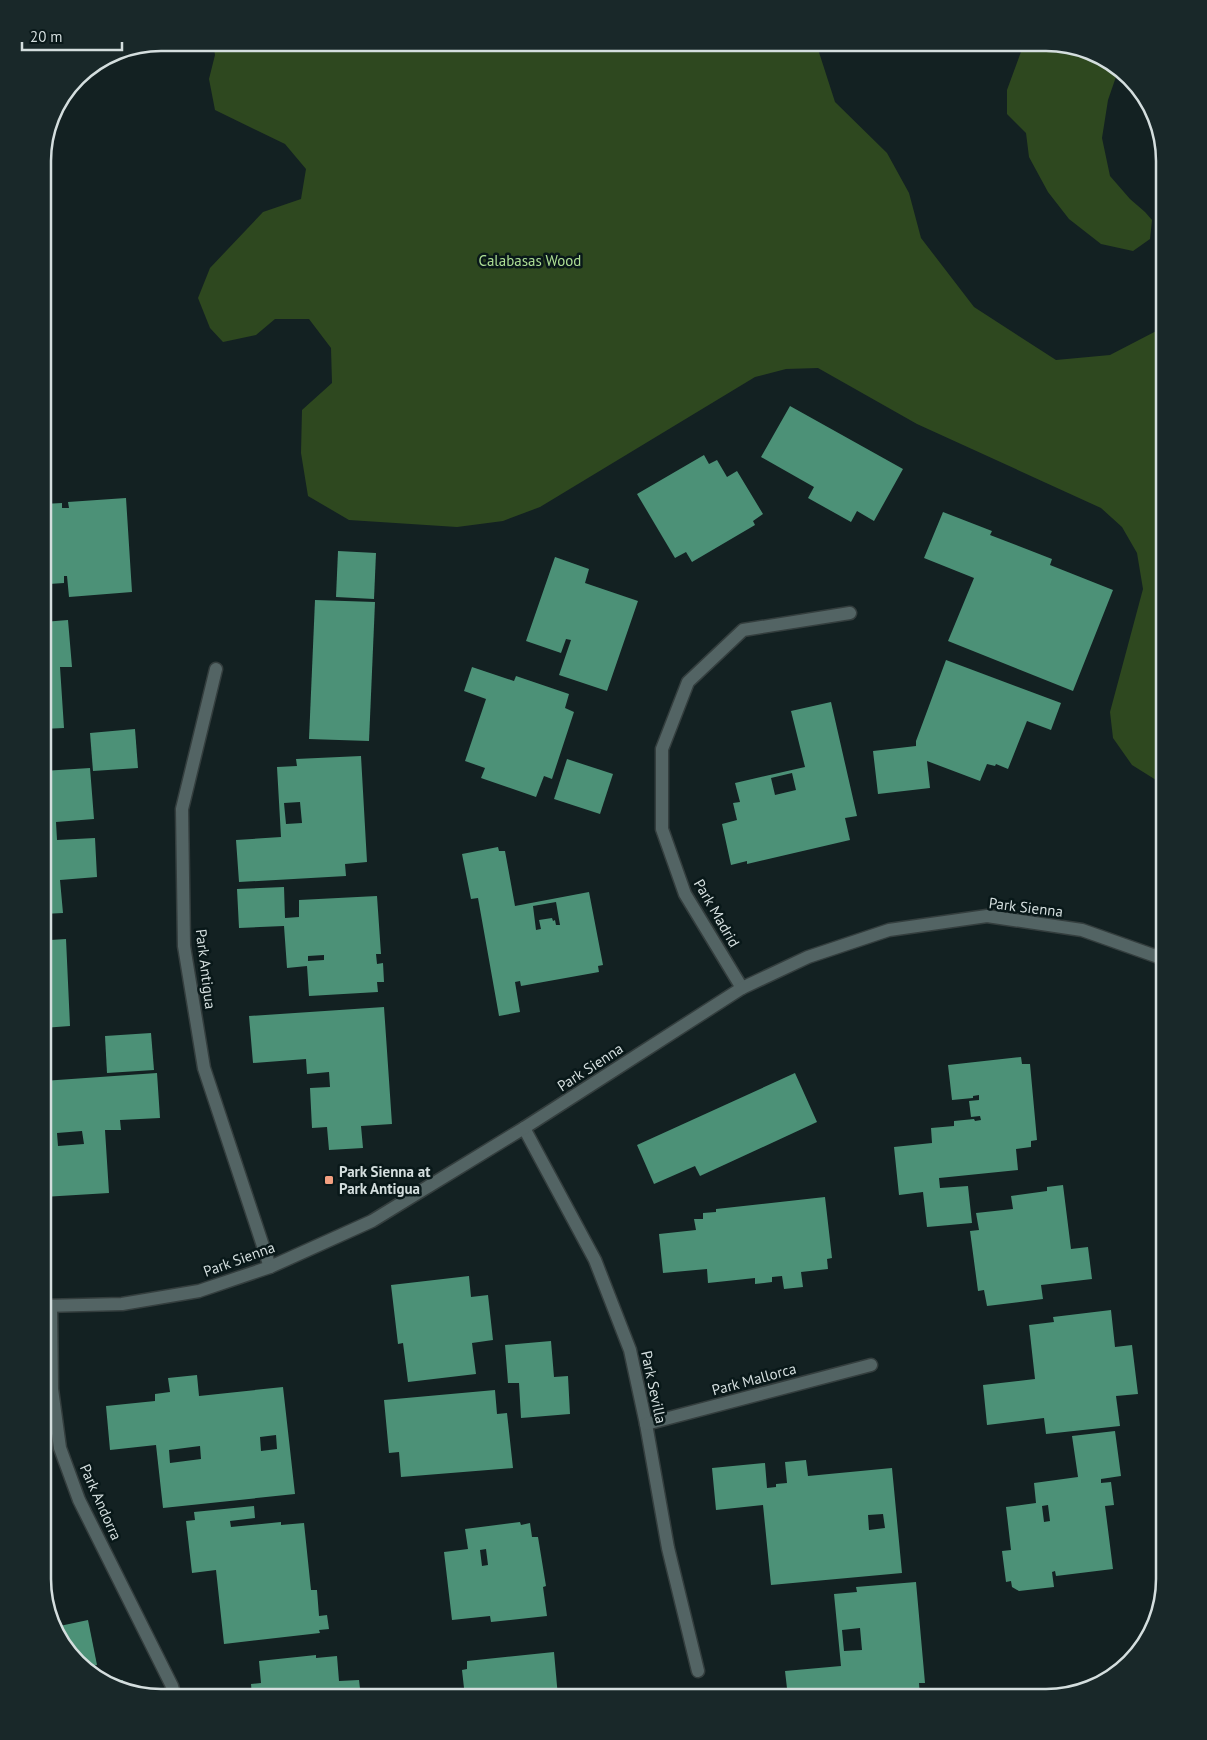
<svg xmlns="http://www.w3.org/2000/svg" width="1207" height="1740" font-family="'PT Sans',sans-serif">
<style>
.green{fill:#2e481f}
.building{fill:#4c9177;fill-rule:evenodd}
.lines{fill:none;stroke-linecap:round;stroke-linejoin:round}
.minor-casing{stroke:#343e3e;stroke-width:15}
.minor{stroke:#536464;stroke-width:12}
.poi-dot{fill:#f3a081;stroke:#091819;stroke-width:2}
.labels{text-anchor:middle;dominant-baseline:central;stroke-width:5;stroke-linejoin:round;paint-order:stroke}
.park-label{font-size:15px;fill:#adde94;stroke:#091819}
.street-label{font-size:15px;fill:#d4dede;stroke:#091819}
.poi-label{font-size:15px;font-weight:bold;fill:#d4dede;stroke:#091819;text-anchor:start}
.rim{fill:none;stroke:#d4dede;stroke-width:2.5}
</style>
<rect width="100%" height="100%" fill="#132122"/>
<!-- green -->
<g class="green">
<polygon points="213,43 816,43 835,102 887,153 909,193 921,238 974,307 1056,360 1110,355 1164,327 1164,785 1132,765 1113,738 1110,712 1143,589 1137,553 1122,527 1101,508 917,424 818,368 786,369 755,377 540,507 503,521 457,527 349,520 308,496 301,453 302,410 332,383 331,348 309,319 275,319 256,335 223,342 210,328 198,298 210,268 263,212 301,199 306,169 285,144 215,110 209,79 215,55"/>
<polygon points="1034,43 1053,43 1105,59 1118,71 1108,100 1102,138 1110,176 1130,199 1145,212 1152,220 1150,239 1133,251 1101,244 1069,219 1048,192 1029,157 1026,133 1007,114 1007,90 1022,49"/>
</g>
<!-- building -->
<g class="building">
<polygon points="790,406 903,469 874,521 857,511 851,522 808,498 814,487 761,457"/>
<polygon points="704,455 709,464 717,460 727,477 737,471 763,514 753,521 755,525 692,562 686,552 675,558 637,494"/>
<polygon points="126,498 132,592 69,597 67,576 64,576 64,583 49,584 49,578 43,578 43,504 62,503 62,508 69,508 68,502"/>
<polygon points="943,512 992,531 990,535 1052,559 1050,565 1113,590 1073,691 948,641 974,578 924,558"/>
<polygon points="338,551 376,553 374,599 336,597"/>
<polygon points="555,557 589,569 585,583 638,601 607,691 559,675 571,640 566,639 561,653 526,641"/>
<polygon points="315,600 375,602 369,741 309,739"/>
<polygon points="68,620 72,667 60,667 64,728 43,729 43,622"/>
<polygon points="946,660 1061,703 1051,730 1027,721 1008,769 996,764 995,766 987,764 980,781 927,761 930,788 878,794 873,751 916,746 916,741"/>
<polygon points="472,667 514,681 516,676 569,694 565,708 574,712 552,779 544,776 536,797 481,778 485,768 465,761 486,699 464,691"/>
<path d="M831,702L857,816L845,818L850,840L747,864V861L731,865L722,824L737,820L733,803L740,802L735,783L805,767L791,711ZM792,773L796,790L775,795L771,778Z"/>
<polygon points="135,729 138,768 93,771 90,733"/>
<path d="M361,756L367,862L345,864L346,876L239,882L236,840L281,837L277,767L297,766L296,759ZM300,802L302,823L286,824L284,803Z"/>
<polygon points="567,759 613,774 600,814 554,799"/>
<polygon points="90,768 94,819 56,822 57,840 95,838 97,877 60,880 63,913 43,914 43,771"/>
<path d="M498,847L499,851H505L515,906L589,892L603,965L598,966L599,972L521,986L520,981L515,982L520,1012L499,1016L478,898L471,899L462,854ZM556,902L560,925H556L555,920L553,921L552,918L539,920L541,929L536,930L533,906Z"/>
<path d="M284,887L285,918L299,917V900L377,896L381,954H376L377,964L383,963L384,982H377L378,992L309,996L307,966L287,968L284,926L239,928L237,889ZM324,955V960L308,961V956Z"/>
<polygon points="50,938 50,940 66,939 70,1026 43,1028 43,939"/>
<polygon points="384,1007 392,1124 361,1126 363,1148 329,1150 327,1127 312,1128 310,1088 330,1087 329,1072 307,1074 306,1059 253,1063 249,1016"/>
<polygon points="151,1033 154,1070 107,1073 105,1036"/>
<polygon points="1021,1057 1022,1064 1030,1064 1037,1140 1031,1141 1031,1147 1016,1149 1018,1170 939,1178 940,1188 968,1186 972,1223 927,1227 923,1192 899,1195 894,1147 932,1143 931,1128 954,1126 954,1121 974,1119 975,1121 981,1120 980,1116 971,1117 969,1101 979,1100 979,1095 973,1096 973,1098 952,1100 948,1065"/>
<path d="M157,1073L160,1118L120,1120L121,1130H105L109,1193L43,1197V1081ZM82,1131L84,1144L58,1146L57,1133Z"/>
<polygon points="795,1073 817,1122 700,1176 695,1166 654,1184 637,1145"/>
<polygon points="1063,1185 1071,1249 1088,1247 1092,1279 1041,1285 1043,1299 987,1306 984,1290 978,1291 970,1231 979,1230 976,1213 1013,1209 1011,1196 1047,1191 1047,1187"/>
<polygon points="825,1197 832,1258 827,1259 828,1269 801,1272 803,1287 784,1289 782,1276 772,1277 772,1282 755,1284 755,1278 708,1283 707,1269 663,1273 659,1234 696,1230 694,1219 703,1219 703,1213 716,1212 716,1209"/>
<polygon points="469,1276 471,1297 488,1295 493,1340 472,1343 476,1374 408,1382 403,1343 398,1344 391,1285"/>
<polygon points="1111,1310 1115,1347 1132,1345 1138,1394 1116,1396 1120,1426 1046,1434 1044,1418 987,1425 983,1385 1035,1379 1029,1325 1054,1322 1053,1317"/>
<polygon points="551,1341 554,1377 568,1376 570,1414 521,1418 519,1383 508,1383 505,1345"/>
<path d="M197,1375L199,1396L283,1387L295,1494L163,1508L156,1445L110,1450L106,1406L155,1401V1394L170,1392L168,1378ZM276,1435L277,1449L261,1451L260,1437ZM200,1446L201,1459L170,1463L169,1450Z"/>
<polygon points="495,1390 497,1414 507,1413 513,1468 401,1477 399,1452 389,1453 384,1400"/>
<path d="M1115,1431L1121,1476L1101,1479V1483L1111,1482L1114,1505L1105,1506L1113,1569L1056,1576L1055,1571L1052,1572L1054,1587L1019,1591L1012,1587L1011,1581L1006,1582L1002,1551L1011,1550L1006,1507L1036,1503L1034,1483L1078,1477L1072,1436ZM1048,1505L1050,1521L1044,1522L1042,1506Z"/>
<path d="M806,1460L808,1476L892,1468L902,1573L771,1585L763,1505L716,1510L712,1468L765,1463L767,1488L776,1487V1484L787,1483L785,1462ZM883,1514L885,1528L869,1530L868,1515Z"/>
<polygon points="254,1506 255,1518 230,1521 231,1527 281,1522 281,1525 304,1523 311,1590 317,1590 319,1616 327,1615 329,1629 319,1630 320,1633 224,1644 216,1570 192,1573 186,1521 195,1520 194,1512"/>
<path d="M520,1522L521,1525L530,1523L532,1537H538L546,1586L543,1587L547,1616L491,1622L490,1616L452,1620L444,1552L468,1549L465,1529ZM486,1549L488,1565L482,1566L480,1550Z"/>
<path d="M916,1582L925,1683H919L920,1697H788L785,1671L841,1666L834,1594L857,1592L856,1587ZM860,1628L862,1650L844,1651L842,1630Z"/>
<polygon points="88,1620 97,1665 87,1667 58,1638 55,1627"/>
<polygon points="554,1652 558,1697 465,1697 462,1670 467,1669 467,1661"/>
<polygon points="316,1655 316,1658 337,1656 339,1681 359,1680 361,1697 252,1697 251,1684 261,1683 259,1661"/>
<polygon points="123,1680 124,1688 103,1682"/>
</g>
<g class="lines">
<!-- minor casing -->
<g class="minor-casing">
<g id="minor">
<polyline points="216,669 182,809 184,946 204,1068 270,1267"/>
<polyline points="742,988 685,894 662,829 662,749 688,682 743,630 850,613"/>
<polyline points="524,1128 595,1260 630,1350 646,1424 668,1548 698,1671"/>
<polyline points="43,1306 122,1304 199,1291 270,1267 372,1221 524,1128 742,988 808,957 889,930 987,916 1082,930 1164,959"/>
<polyline points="51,1307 52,1389 60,1448 79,1500 172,1686 175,1697"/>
<polyline points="646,1424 871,1365"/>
</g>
</g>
<!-- minor -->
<use href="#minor" class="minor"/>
</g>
<!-- markers -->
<rect class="poi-dot" x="324" y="1175" width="10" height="10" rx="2.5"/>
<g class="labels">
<!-- park labels -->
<g class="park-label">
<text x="530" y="260">Calabasas Wood</text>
</g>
<!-- street labels -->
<g class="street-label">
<text transform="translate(1026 907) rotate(7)">Park Sienna</text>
<text transform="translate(717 913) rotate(60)">Park Madrid</text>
<text transform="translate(206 969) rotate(83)">Park Antigua</text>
<text transform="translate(590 1067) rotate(-33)">Park Sienna</text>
<text transform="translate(239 1259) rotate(-20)">Park Sienna</text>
<text transform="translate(754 1379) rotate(-15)">Park Mallorca</text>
<text transform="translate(654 1387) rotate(78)">Park Sevilla</text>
<text transform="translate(101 1502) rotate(66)">Park Andorra</text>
</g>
<!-- poi labels -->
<g class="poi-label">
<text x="339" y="1171">Park Sienna at<tspan x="339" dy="17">Park Antigua</tspan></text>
</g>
</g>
<!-- crop -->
<path d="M0 0H1207V1740H0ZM161 51H1046A110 110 0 0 1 1156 161V1579A110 110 0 0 1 1046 1689H161A110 110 0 0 1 51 1579V161A110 110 0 0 1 161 51Z" fill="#192829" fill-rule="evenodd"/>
<path class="rim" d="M161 51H1046A110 110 0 0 1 1156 161V1579A110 110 0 0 1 1046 1689H161A110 110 0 0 1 51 1579V161A110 110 0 0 1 161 51Z"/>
<!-- scale -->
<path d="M22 42v8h100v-8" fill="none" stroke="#d4dede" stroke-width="2.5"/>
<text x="30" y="42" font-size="15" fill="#d4dede" stroke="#091819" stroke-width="4" paint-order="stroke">20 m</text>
</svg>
